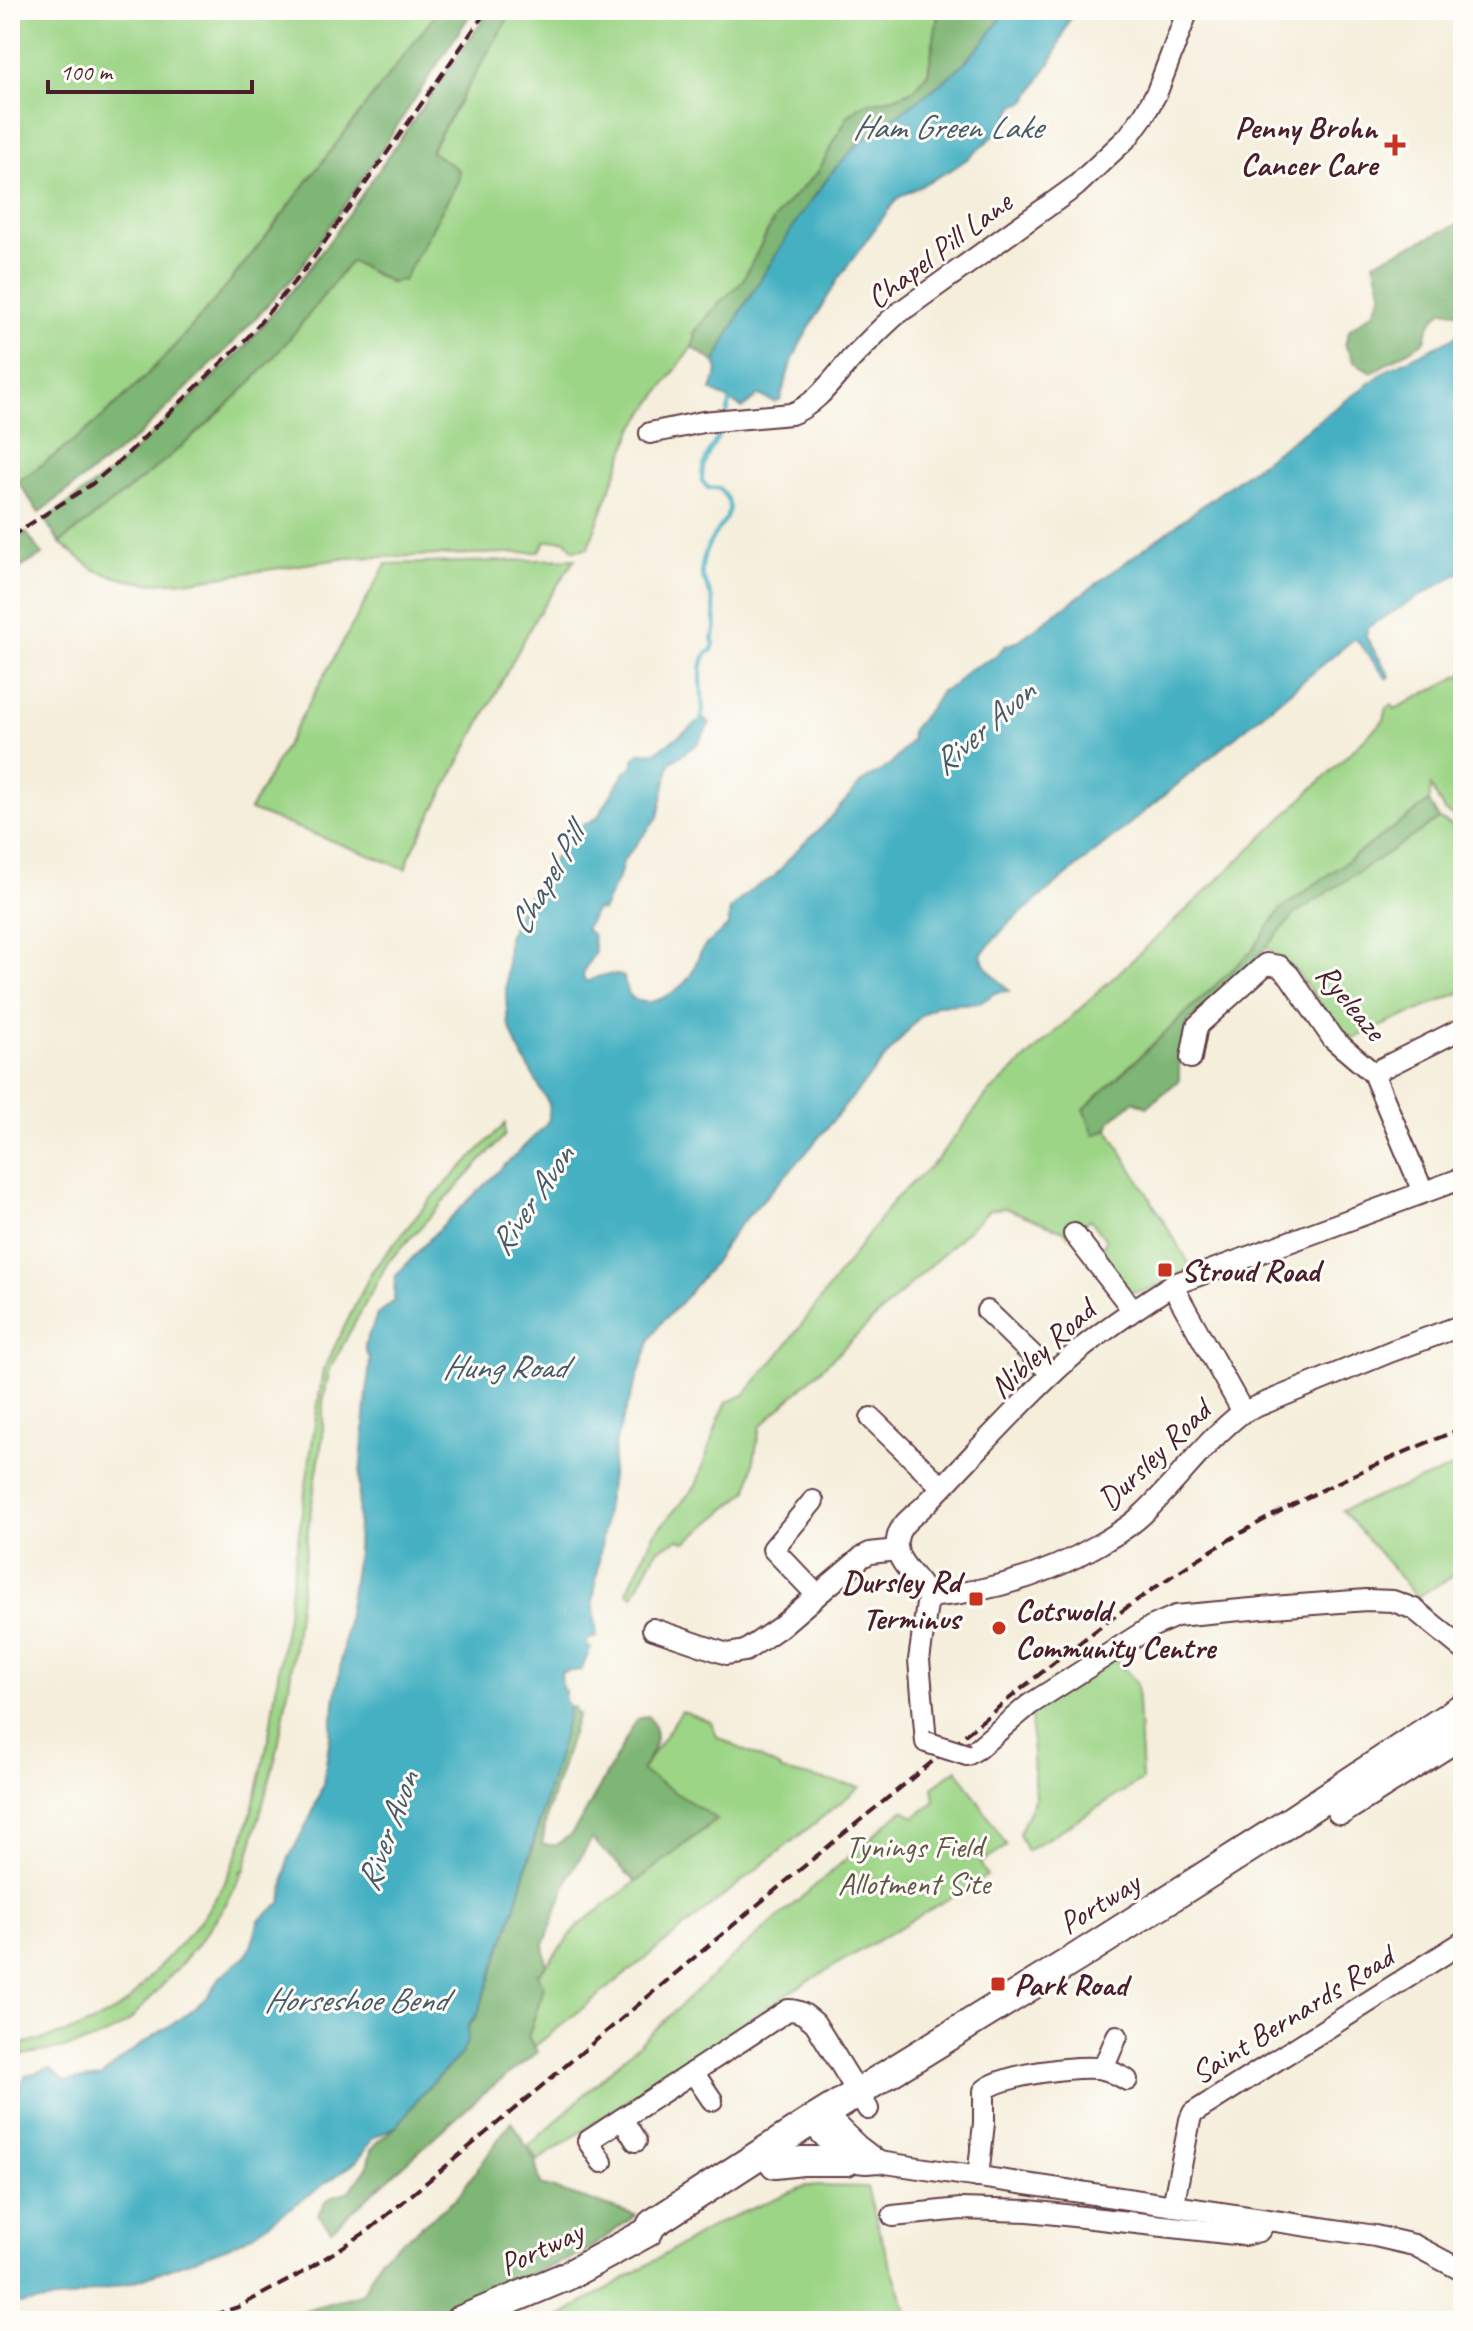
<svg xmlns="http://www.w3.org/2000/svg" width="1473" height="2331" font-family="Caveat,sans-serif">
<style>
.green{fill:#9dd587;stroke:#747a59;stroke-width:2}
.forest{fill:#7eb674;stroke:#646a50;stroke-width:2}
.water{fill:#44b0c2;stroke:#476876;stroke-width:2}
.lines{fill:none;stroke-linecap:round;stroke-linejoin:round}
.stream{stroke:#44b0c2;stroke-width:4}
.minor-casing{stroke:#643e45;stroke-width:24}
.highway-casing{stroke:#643e45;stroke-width:32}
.minor{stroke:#fff;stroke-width:20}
.highway{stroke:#fff;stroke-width:28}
.rail{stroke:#4a1f2b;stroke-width:4;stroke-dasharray:12 6;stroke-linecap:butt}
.minor-bridge-casing{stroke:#643e45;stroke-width:24;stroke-linecap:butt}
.minor-bridge{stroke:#fff;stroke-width:20}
.poi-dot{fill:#c8321e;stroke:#fdfcf7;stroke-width:3}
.labels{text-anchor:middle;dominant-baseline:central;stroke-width:6;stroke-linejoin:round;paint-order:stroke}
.poi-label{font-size:32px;font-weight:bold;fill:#4a1f2b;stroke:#fdfcf7;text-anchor:start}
.street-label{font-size:32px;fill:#4a1f2b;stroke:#fdfcf7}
.park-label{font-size:32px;fill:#635647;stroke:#fdfcf7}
.water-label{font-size:34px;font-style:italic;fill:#485967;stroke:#fdfcf7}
</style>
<rect width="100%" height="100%" fill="#fdfcf7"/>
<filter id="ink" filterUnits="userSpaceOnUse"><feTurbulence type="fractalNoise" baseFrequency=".0125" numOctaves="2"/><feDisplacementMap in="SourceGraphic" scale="16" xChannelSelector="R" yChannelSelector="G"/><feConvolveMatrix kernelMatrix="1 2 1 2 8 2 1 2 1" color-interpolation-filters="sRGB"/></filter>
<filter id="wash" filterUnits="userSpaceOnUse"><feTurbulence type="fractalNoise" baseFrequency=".006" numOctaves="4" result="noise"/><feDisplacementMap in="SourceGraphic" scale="32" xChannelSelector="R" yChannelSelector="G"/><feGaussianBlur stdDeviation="1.8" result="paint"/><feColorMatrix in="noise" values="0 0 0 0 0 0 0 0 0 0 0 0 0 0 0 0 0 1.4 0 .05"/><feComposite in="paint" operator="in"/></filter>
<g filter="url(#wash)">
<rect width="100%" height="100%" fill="#f5eedb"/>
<!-- green -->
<g class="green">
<path d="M10,10H439C398,63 357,116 316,170C231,284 140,403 18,481L10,477Z"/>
<path d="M513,10H939L928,73L915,89L894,98L864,104L848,116L818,172L773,221L742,283L718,304L693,334L696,337L692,347L633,429L588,548L573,550L566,540L546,541L539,552L347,558L191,581L148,583L127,580L95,570L60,543C121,495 185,448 240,393C281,352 315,306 351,261L391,283L458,181L459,170L430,152Z"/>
<polygon points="575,559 536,617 410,855 406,869 250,810 386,564"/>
<path d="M1463,674V821L1444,811L1431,786L1429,802L1281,909L1251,952L1084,1109L1094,1135L1108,1129L1192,1268C1171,1278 1148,1296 1125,1291L1099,1254L1106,1240L1090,1219L1069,1236L1064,1231L1005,1208L989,1210L760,1427L748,1491L686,1542L678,1539L657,1550L633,1596L627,1592L654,1534L696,1486L719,1419L727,1402L744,1395L785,1347L894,1200L937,1160L986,1096L1196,901L1384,720L1387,708L1392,705L1395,709Z"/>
<polygon points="1439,819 1463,831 1463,991 1347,1041 1299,975 1266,946 1296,913"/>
<path d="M505,1124V1135L388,1262L330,1368L323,1402V1436L309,1521L290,1680L277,1752L246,1866L244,1871L241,1870L240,1873L242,1874C217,1928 168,1980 127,2023C91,2047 52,2051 10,2056V2046C50,2039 98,2027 129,2001C154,1970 184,1943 207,1911C243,1861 257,1795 269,1736L323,1370L372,1271L429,1201Z"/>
<polygon points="1463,1464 1463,1570 1417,1597 1342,1510"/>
<polygon points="1114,1657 1137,1683 1142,1780 1027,1851 1019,1834 1035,1798 1031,1712"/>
<polygon points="682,1711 711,1722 717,1737 780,1768 781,1771 860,1787 534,2047 528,2037 542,1994 537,1972 540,1973 578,1926 717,1820 641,1771"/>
<polygon points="957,1769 1007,1846 980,1863 987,1876 795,1989 537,2161 529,2146 736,1954 903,1810 915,1817 935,1801 933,1787"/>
<polygon points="805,2186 867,2187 879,2231 910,2321 553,2321 720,2222"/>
</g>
<!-- forest -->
<g class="forest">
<path d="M439,10H473L351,196L294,276L228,348L138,436L39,513L18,481C140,403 231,284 316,170C357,116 398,63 439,10Z"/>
<path d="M490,10H513L430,151L459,170L458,181L403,281L397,280L392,283L351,261C315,306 281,353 240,393C185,448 121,495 60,543L45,520L114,470L243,349L298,283L333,236Z"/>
<polygon points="939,10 1007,10 981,45 963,64 944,81 860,142 833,171 798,219 740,313 715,362 692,347 696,337 693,334 718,304 742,282 773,221 788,202 818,172 848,116 864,104 894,98 915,89 928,73"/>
<path d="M1463,222V313L1443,310C1432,319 1427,327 1425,341L1372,372L1354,362L1345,345L1350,329L1374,312L1382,293L1374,262Z"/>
<polygon points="26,532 42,555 10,574 10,543"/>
<polygon points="1429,802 1439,819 1296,913 1249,967 1188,1022 1179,1066 1179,1080 1147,1107 1134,1101 1111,1120 1108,1129 1094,1135 1084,1109 1251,952 1281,909"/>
<path d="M569,1707H574L575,1713L578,1714L547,1813L542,1845H557L570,1835L583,1817L637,1719L648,1716C664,1737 652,1752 641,1771L717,1819L636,1882L592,1839L570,1874L544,1945L546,1964L540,1973H537L544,1987L528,2037L538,2052L484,2093L331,2230L318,2214L326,2201L334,2196L350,2191L367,2167L371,2151L376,2143L397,2126L423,2092L462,2053L467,2028L476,2018L515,1908L538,1829Z"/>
<polygon points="511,2121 534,2159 541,2185 636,2215 582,2254 409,2321 269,2321 363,2293 380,2258 456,2199"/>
</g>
<!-- water -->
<g class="water">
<polygon points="1007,10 1073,10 1055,54 1026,102 1014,105 1007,124 970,157 951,170 899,197 893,204 838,279 800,344 790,366 780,400 774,402 759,395 743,408 711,390 718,370 715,362 740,313 798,219 833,171 860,142 944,81 963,64 981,45"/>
<path d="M1463,333V571L1374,623L1367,629L1366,637L1390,676L1387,679L1355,638L1009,923L981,954C984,971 999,978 1009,991L997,992L980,1003L937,1005L919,1017L805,1154L737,1228L709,1269L684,1299L660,1324L650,1340L616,1440L593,1603L597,1637L589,1639L586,1645L591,1648L581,1670L561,1672L562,1688L565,1691V1700L569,1707L563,1736L515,1908L478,2013L467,2027L468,2039L462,2053L423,2092L397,2126L373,2138L357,2161L255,2233L228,2247L133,2282L65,2299L10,2305V2093L18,2091L26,2075L50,2068L66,2081L100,2077L137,2047L183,2017L209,1996L220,1977L247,1955L251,1947L259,1920L281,1903L288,1860L312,1814L323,1784L357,1554L359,1487L370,1359C368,1355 365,1351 365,1347C364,1340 375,1325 376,1316L394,1301L395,1277L437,1231L545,1126L549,1119V1104L517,1046L508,1023L506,996L508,938L520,908L538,885L568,837L580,826L597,818L625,772L634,765V759L640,753L656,752L703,719L710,723L697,744L670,763L658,817L623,861L620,874L602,911L596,909L585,929L592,934L595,952L584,970L583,978L586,981H590C597,975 615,972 624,977C627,1019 671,1000 688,979C696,969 697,955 705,946C712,938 721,934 728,926L730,909L751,890L774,877L796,851L822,827L863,781L891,765L912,739L911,731L934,703L941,691L953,686L968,670L993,658L1005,646L1018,641L1390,368Z"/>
</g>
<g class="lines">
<!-- stream -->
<g class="stream">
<polyline points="727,413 731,400"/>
<path d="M700,723C709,704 690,660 712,650L714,643L712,639C719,629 714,602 709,591C706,582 700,577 702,567C703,557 708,545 713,537C725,518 740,509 719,488H708L702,481C701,456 715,448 723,425"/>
</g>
</g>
</g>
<g filter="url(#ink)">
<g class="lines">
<!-- minor casing -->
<g class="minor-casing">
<g id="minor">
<path d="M650,433L703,422L791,414C816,405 834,378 851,359C866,344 880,329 896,315L1076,186L1128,137L1144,115L1157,92L1188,10"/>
<polyline points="1191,1058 1197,1026 1266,964 1279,966 1289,975 1333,1039 1373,1073"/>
<polyline points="1423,1192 1373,1073 1463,1028"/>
<polyline points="1074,1234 1133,1310"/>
<polyline points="1172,1285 1243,1412"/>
<polyline points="987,1311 1052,1374"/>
<polyline points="871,1418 942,1487"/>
<polyline points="813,1501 773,1549 817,1595"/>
<path d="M928,1597C989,1592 1045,1576 1098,1545C1114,1536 1131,1526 1144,1513C1178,1481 1206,1440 1243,1412L1392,1351L1463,1325"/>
<polyline points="653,1629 727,1654 745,1651 780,1627 862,1557 870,1553 897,1550"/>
<path d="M926,1742L919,1660L928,1597C920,1576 894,1565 897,1540C899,1523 916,1515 927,1503C968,1461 1007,1417 1050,1376C1085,1342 1131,1311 1172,1285L1463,1178"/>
<polyline points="967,1755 977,1749 1029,1705 1151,1627 1176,1616 1273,1607 1367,1600 1393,1601 1414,1609 1463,1649"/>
<polyline points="1103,2069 1117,2036"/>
<polyline points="693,2072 712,2100"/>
<polyline points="824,2113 858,2146 879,2162"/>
<polyline points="622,2119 636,2141"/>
<polyline points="810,2122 847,2161 866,2163 879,2162 1375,2236 1414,2245 1463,2271"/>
<path d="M602,2162L588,2141L788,2010C800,2010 806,2015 815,2023L868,2109"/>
<path d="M978,2177L984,2123V2091C998,2075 1082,2064 1103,2069C1112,2071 1120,2076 1127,2080"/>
<polyline points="1173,2206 1190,2120 1193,2113 1463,1942"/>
<polyline points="893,2216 961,2209 1029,2211 1244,2235 1259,2231 1266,2221"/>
</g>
</g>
<!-- highway casing -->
<g class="highway-casing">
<g id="highway">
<polyline points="1341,1810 1463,1733"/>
<polyline points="775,2164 802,2161 847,2161"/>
<polyline points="459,2321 567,2276 648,2232 652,2224 810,2122 1076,1958 1274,1832 1463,1707"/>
</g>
</g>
<!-- minor -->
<use href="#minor" class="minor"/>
<!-- highway -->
<use href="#highway" class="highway"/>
<!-- rail -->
<g class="rail">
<polyline points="10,537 92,484 127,454 248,337 310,263 487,10"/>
<path d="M195,2321L238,2307L302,2273L369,2230C545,2085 718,1935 895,1792C1003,1705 1109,1611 1229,1540C1303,1496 1383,1460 1463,1428"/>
</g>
<!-- minor-bridge casing -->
<g class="minor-bridge-casing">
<polyline id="minor-bridge" points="926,1742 967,1755"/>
</g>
<!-- minor-bridge -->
<use href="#minor-bridge" class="minor-bridge"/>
</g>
</g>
<!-- markers -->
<g class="poi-dot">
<path d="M1391 133h8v8h8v8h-8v8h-8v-8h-8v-8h8z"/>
<rect x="1157" y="1262" width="16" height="16" rx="4"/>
<rect x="968" y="1591" width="16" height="16" rx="4"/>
<circle cx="999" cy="1628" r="8"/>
<rect x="990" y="1976" width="16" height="16" rx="4"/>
</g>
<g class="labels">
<!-- poi labels -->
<g class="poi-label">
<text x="1377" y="127" text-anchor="end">Penny Brohn<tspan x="1377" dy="37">Cancer Care</tspan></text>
<text x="1181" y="1270">Stroud Road</text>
<text x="960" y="1581" text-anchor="end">Dursley Rd<tspan x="960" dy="37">Terminus</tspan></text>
<text x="1015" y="1610">Cotswold<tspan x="1015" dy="37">Community Centre</tspan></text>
<text x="1014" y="1984">Park Road</text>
</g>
<!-- street labels -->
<g class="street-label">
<text transform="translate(939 250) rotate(-37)">Chapel Pill Lane</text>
<text transform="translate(1351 1002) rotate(50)">Ryeleaze</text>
<text transform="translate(1042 1349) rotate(-42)">Nibley Road</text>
<text transform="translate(1154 1455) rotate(-44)">Dursley Road</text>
<text transform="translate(1099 1903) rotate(-32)">Portway</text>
<text transform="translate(1292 2015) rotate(-32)">Saint Bernards Road</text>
<text transform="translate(541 2248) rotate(-25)">Portway</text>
</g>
<!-- park labels -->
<g class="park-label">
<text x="914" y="1846">Tynings Field<tspan x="914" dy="37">Allotment Site</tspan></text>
</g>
<!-- water labels -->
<g class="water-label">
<text x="947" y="126">Ham Green Lake</text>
<text transform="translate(983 727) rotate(-41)">River Avon</text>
<text transform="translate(546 880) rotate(-60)">Chapel Pill</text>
<text transform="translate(531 1200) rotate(-56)">River Avon</text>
<text x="504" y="1366">Hung Road</text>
<text transform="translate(387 1831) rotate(-70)">River Avon</text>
<text x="355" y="1999">Horseshoe Bend</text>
</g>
</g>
<!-- margin -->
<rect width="1473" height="2331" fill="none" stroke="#fdfcf7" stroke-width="40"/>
<!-- scale -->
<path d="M48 80v12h204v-12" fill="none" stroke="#4a1f2b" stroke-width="4"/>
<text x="60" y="80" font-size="24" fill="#4a1f2b" stroke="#fdfcf7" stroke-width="6" paint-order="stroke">100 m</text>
</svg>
